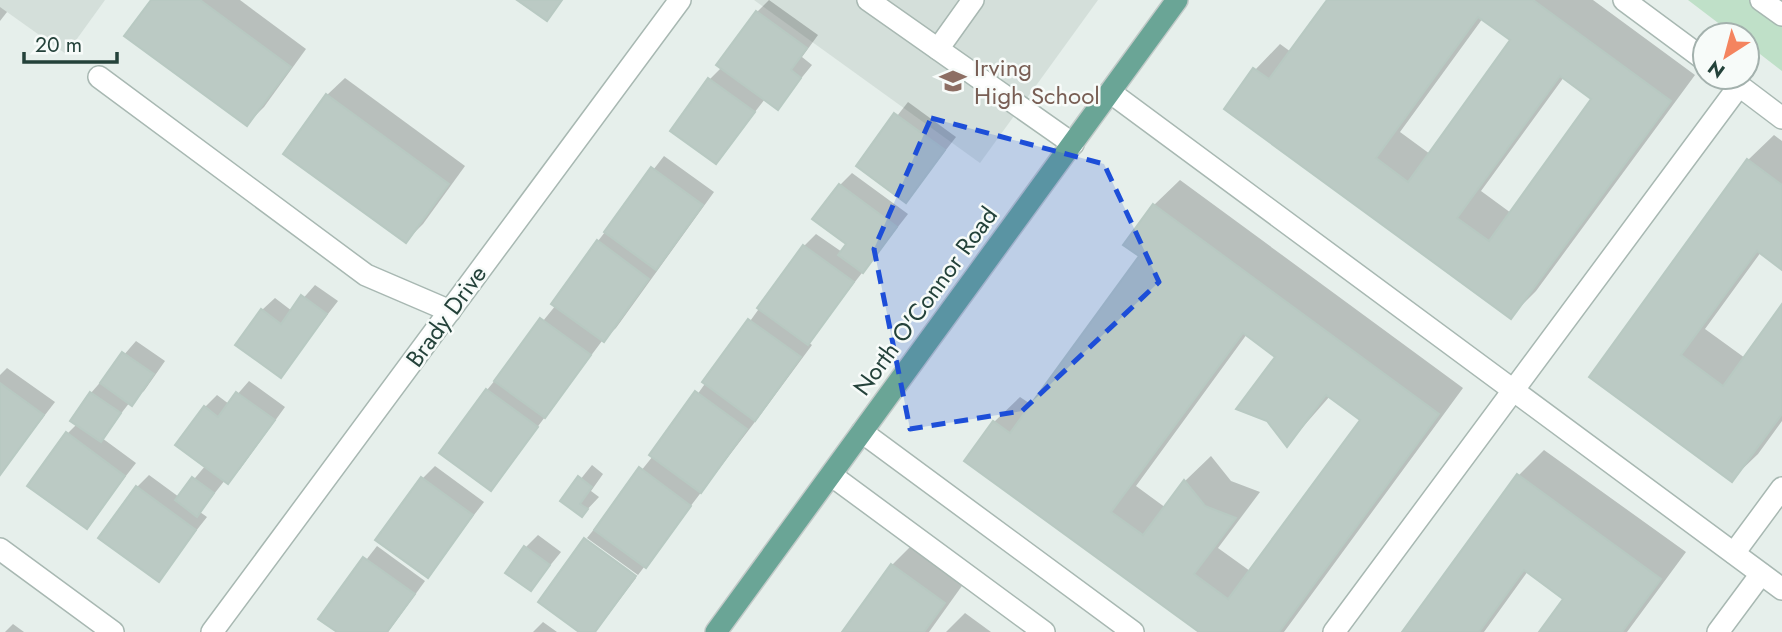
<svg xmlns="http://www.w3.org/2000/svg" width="1782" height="632" font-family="Jost,sans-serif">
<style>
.built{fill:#d4dfda}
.green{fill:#bfe0c8}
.shadow{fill:#0003;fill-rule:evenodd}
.building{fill:#bbcac4;stroke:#b8c9c2;stroke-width:2;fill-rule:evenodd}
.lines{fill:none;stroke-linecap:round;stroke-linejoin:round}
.minor-casing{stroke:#a8b8b2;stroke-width:24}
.major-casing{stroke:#c2cac8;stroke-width:24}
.minor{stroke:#fff;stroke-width:21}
.major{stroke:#6aa596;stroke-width:21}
.marked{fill:#1d4ed8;fill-opacity:0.2;stroke:#1d4ed8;stroke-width:5;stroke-dasharray:14 9;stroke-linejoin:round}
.labels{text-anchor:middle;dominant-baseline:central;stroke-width:5;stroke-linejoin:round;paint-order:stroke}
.education-label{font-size:24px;fill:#785e54;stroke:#f7fbf9;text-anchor:start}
.street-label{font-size:24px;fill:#24423a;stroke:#f7fbf9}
</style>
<rect width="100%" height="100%" fill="#e6efeb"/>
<!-- built -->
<g class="built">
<polygon points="0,0 105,0 66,54 0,7"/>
<polygon points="754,0 1098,0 980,163"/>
</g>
<!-- green -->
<polygon class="green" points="1688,0 1782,0 1782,71 1747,44 1747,35 1734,35"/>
<!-- shadow -->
<g class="shadow">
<polygon points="153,0 240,0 306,49 264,107 247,124"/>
<polygon points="769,0 818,35 802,57 812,65 777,108 765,99 716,162 710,79 722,67 757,12"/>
<path d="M1329,0H1593L1695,75L1536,291L1510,317L1255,70L1280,44L1291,52ZM1483,18L1513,40L1430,154L1400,132ZM1564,77L1594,99L1511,213L1481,191Z"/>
<polygon points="0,7 7,12 0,21"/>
<polygon points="345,78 465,166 423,224 406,241 327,95"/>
<polygon points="908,102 956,137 906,201 858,166"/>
<polygon points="1774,135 1782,141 1782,267 1761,252 1705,329 1745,358 1782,307 1782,421 1758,454 1732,479 1591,376 1748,160"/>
<polygon points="664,156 714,192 616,328 602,341 491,489 487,390 556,305 598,241"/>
<polygon points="852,173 908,214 808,342 812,345 767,406 638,575 587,538 653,456 804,246 816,234 842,252 848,243 840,185"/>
<path d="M1180,180L1463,388L1284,632H1201L994,422L1020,397L1032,405L1142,256L1154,205ZM1247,334L1277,356L1288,444L1330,396L1362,419L1250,571L1218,548L1260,492L1231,481L1211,456L1185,481L1166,508L1136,486Z"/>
<polygon points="315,285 338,301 280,376 262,310 275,298 292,311"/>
<polygon points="136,341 165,361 144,391 130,402 102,438 136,463 86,527 67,434 77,424 91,393"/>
<polygon points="7,368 55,402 0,473 0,375"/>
<polygon points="249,381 285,407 240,469 228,482 225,480 200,512 207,517 158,579 137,487 149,475 179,497 206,465 205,407 217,395 229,404"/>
<polygon points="1544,450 1686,552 1627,632 1541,632 1566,598 1528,571 1484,632 1404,632 1519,475"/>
<polygon points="592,465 603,474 591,491 599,497 582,515 563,501"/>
<polygon points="435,466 484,502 427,576 423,478"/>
<polygon points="538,535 561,552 531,589 526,547"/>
<polygon points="918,539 969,576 929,632 844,632 892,565"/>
<polygon points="585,541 636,578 595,632 582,632"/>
<polygon points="377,546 425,581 388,632 340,632 321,618"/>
<polygon points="965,613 991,632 946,632"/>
<polygon points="543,622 557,632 533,632"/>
<polygon points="13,624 24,632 5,632"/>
</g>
<!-- building -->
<g class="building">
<polygon points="151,0 200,0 291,67 247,126 124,36"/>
<polygon points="517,0 562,0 547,21"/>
<path d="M1327,0H1533L1671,101L1511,319L1224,109L1253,68L1269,79ZM1478,17L1510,40L1408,182L1376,158ZM1560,76L1591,99L1489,241L1457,218Z"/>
<polygon points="756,11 807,48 791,70 801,78 778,110 716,65"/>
<polygon points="708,78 755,112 716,164 670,131"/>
<polygon points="326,94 449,184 406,243 283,154"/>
<polygon points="894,113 945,150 906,203 856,166"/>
<polygon points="1747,159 1782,185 1782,270 1757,251 1681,355 1723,386 1782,304 1782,414 1732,482 1589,377"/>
<polygon points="651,167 703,205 656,270 604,232"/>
<polygon points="839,184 897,227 863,273 838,255 846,244 812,219"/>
<path d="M1153,204L1439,414L1279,632H1199L964,461L993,421L1010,433L1139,256L1123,245ZM1243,333L1275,357L1236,409L1267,421L1287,447L1326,395L1360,420L1228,599L1194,574L1236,518L1205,506L1184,480L1143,535L1111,512Z"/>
<polygon points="597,240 649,279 604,342 551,304"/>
<polygon points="803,245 854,282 808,345 757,308"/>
<polygon points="301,295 327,314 281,378 235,345 261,309 281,324"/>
<polygon points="540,318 591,355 545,418 494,381"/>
<polygon points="748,319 801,357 755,421 702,382"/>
<polygon points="122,352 154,374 132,406 100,383"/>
<polygon points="0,383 44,415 0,475"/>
<polygon points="486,389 538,427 491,491 439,453"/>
<polygon points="695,391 747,429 701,493 649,455"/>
<polygon points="90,392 121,413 101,442 70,421"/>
<polygon points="236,392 275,420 228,484 175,445 204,406 218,417"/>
<polygon points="66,432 125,476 87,529 27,486"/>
<polygon points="639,467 691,506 646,568 594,530"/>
<polygon points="1517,474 1661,579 1622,632 1539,632 1563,599 1524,570 1479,632 1402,632"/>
<polygon points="578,476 592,487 580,504 588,509 582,517 560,501"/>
<polygon points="192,477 214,493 197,517 175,500"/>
<polygon points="421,477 473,515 428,578 375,540"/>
<polygon points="136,486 196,530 159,582 98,538"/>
<polygon points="584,538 636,576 595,632 579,632 538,602"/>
<polygon points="524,546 550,565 531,591 505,573"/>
<polygon points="363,557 415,594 387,632 337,632 318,619"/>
<polygon points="891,564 945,603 924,632 842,632"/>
</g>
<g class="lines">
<!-- minor casing -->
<g class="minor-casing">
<g id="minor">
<polyline points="868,0 1073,144"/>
<polyline points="1624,0 1705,60"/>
<polyline points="1761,0 1782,15"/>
<polyline points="938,49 973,0"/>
<polyline points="99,77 366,275 450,311"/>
<polyline points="1729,78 1782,118"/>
<polyline points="1110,92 1782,589"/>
<polyline points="862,432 1133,632"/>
<polyline points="831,475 1044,632"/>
<polyline points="0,549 113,632"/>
<polyline points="1734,553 1782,488"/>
<polyline points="212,632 680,0"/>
<polyline points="1334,632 1739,86"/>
<polyline points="1718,632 1761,574"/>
</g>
</g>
<!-- major casing -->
<g class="major-casing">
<polyline id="major" points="716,632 1177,0"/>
</g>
<!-- minor -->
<use href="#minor" class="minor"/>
<!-- major -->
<use href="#major" class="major"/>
</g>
<!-- marked area -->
<path class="marked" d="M931,118L1104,164L1159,282L1022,411L910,429L874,249Z"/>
<!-- icons -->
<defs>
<g id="school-bare" transform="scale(2.1)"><path d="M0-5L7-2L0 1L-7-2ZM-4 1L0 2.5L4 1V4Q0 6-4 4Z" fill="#8d6e63" stroke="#f7fbf9" stroke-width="2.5" paint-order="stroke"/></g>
</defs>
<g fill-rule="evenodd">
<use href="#school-bare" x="953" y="81"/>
</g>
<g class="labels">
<!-- education labels -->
<g class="education-label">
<text x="974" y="67">Irving<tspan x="974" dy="28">High School</tspan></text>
</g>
<!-- street labels -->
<g class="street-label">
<text transform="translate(925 301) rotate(-54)">North O'Connor Road</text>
<text transform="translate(446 316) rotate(-54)">Brady Drive</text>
</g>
</g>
<!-- north arrow -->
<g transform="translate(1726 56) rotate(216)"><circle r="33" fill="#f7fbf9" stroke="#a3b1ad" stroke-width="2"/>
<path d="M0-5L12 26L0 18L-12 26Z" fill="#f4845f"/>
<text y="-10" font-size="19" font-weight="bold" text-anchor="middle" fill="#24423a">N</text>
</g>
<!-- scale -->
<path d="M24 52v10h93v-10" fill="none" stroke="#24423a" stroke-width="3.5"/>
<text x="35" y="52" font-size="21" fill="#24423a" stroke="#f7fbf9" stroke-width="5" paint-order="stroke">20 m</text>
</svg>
